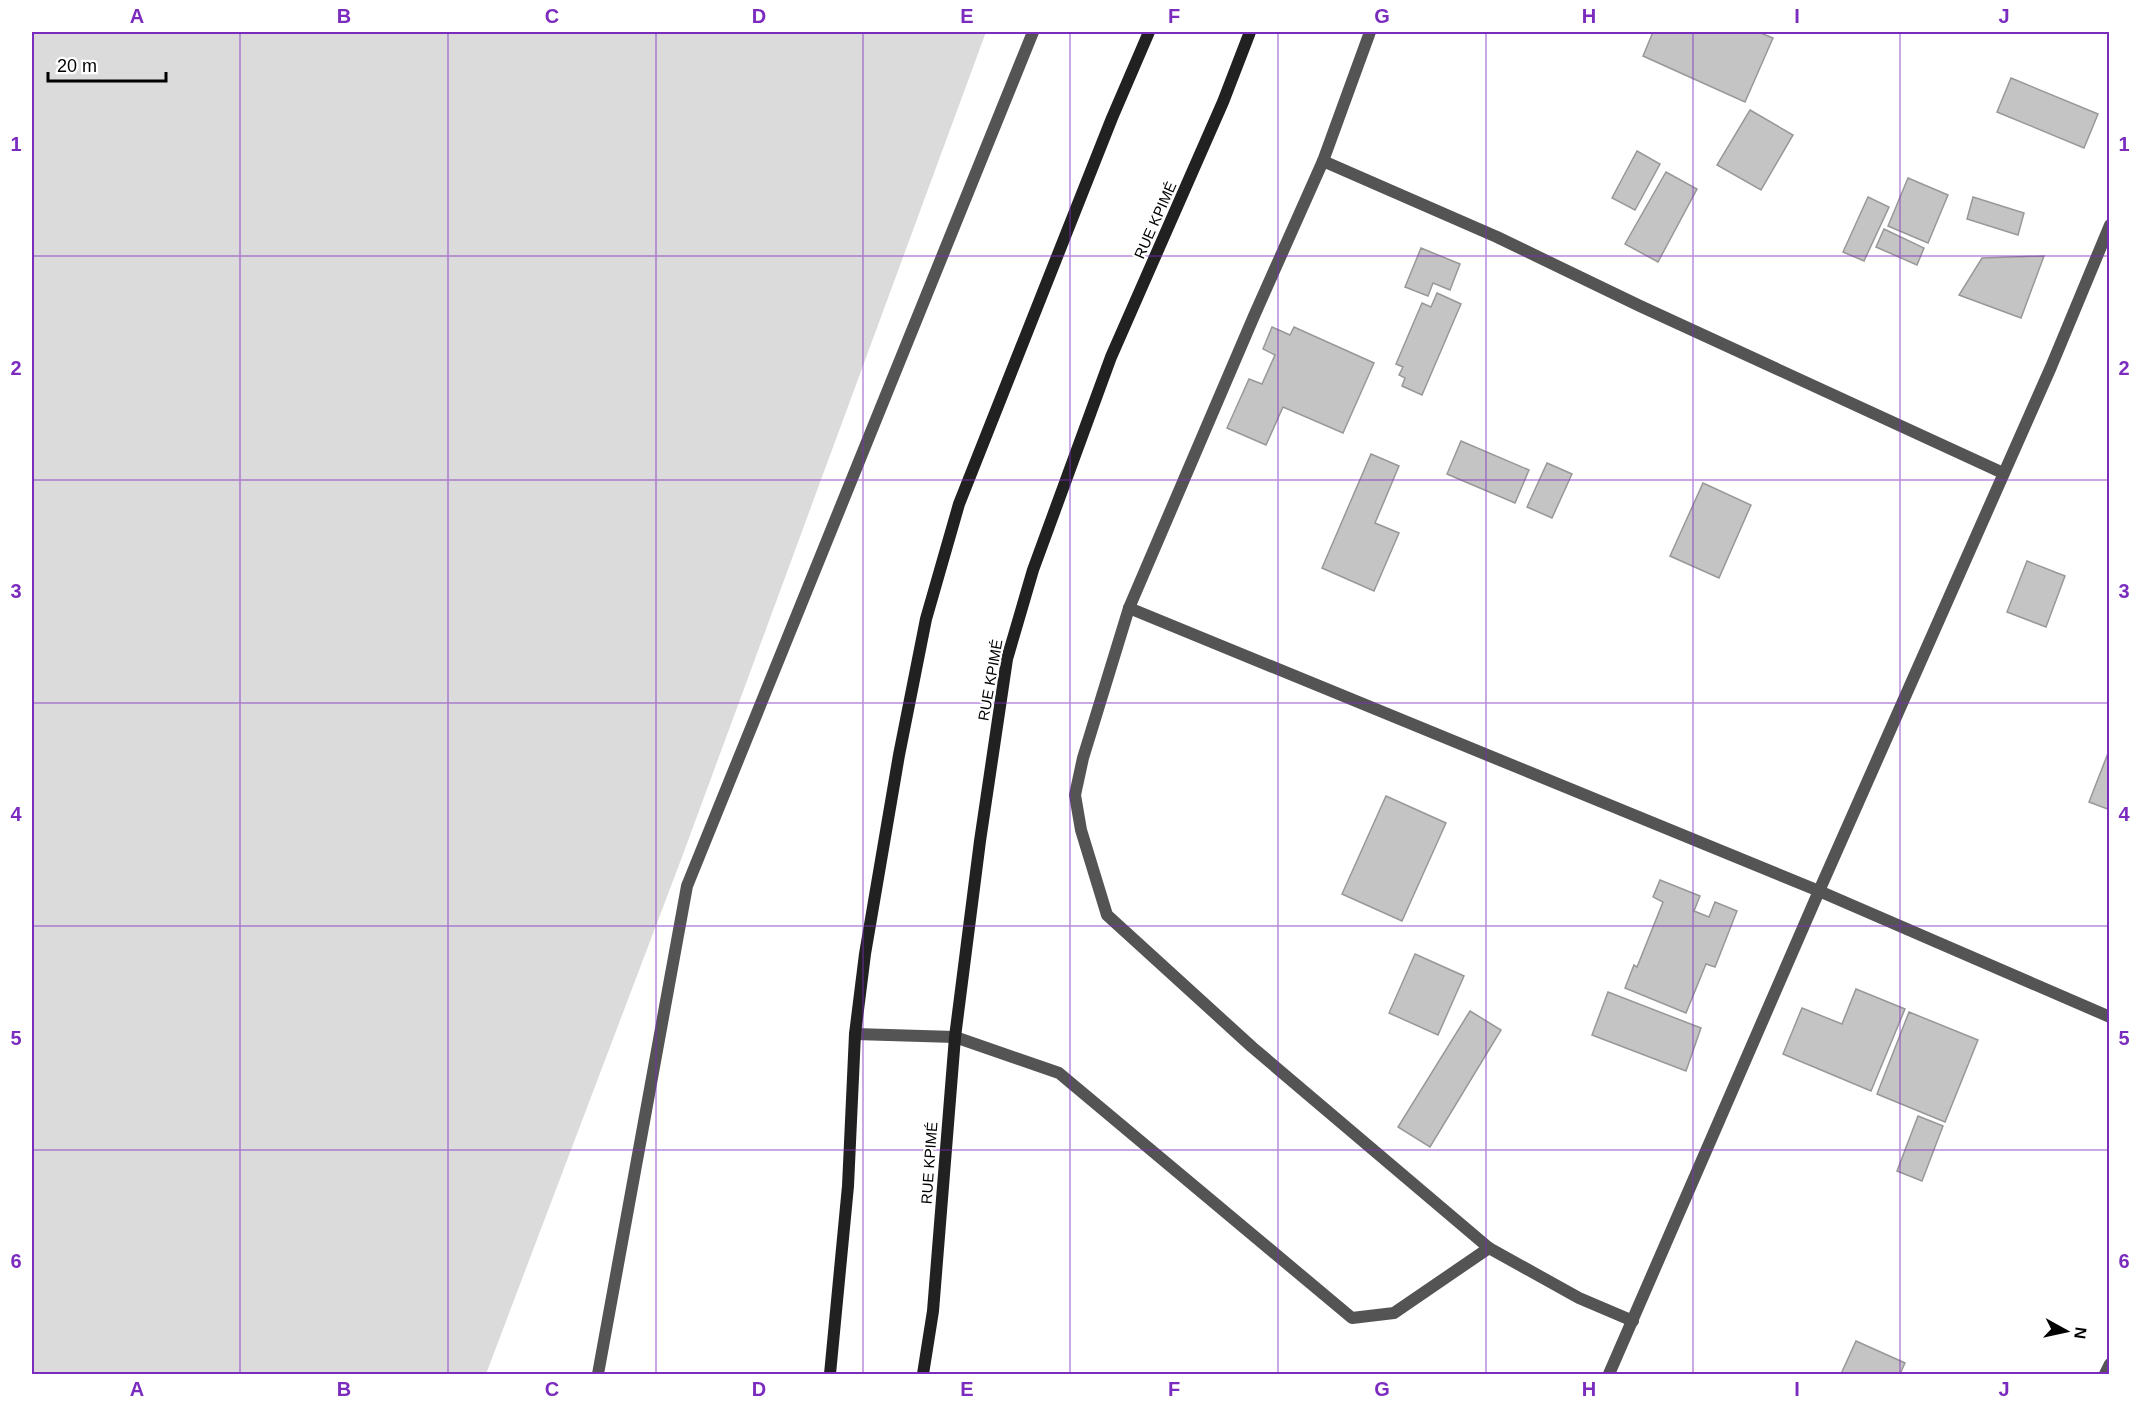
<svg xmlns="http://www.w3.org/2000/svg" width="2141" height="1406" font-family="Helvetica,sans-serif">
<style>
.green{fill:#dbdbdb}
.building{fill:#c4c4c4;stroke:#989898;stroke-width:1.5}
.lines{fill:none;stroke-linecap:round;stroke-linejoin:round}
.service{stroke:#545454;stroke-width:12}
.minor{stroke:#545454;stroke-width:12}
.secondary{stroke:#212121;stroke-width:12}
.grid{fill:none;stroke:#7b2cbf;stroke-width:1.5;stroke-opacity:0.55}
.labels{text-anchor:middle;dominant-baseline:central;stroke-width:4.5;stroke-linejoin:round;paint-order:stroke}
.street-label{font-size:15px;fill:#000;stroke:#fff}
.neatline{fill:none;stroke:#7b2cbf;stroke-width:2}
.grid-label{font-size:20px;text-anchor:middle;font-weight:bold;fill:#7b2cbf}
</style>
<rect width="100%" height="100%" fill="#fff"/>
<!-- green -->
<polygon class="green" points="32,32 986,32 682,857 486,1374 32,1374"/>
<!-- building -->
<g class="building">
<polygon points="1653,32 1758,32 1773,38 1745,102 1643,56"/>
<polygon points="2011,78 2098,114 2084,148 1997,112"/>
<polygon points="1750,110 1793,135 1761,190 1717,165"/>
<polygon points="1637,151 1660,164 1635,210 1612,198"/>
<polygon points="1666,172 1697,189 1658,262 1625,244"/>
<polygon points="1908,178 1948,195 1928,243 1888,226"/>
<polygon points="1868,197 1889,207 1864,261 1843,252"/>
<polygon points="1973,197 2024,213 2018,235 1967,219"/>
<polygon points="1884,229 1924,248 1917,265 1876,247"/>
<polygon points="1421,248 1460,264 1450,290 1433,283 1428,296 1405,287"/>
<polygon points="2044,256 2021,318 1959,295 1982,258"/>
<polygon points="1437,293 1461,304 1422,395 1402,386 1405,378 1399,375 1403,367 1396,364 1422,303 1431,307"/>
<polygon points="1272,327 1290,335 1294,327 1374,363 1343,433 1283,407 1266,445 1227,428 1249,379 1262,384 1275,355 1263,349"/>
<polygon points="1461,441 1529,470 1515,503 1447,474"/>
<polygon points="1371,454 1399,466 1375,523 1399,533 1374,591 1322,568"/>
<polygon points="1547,463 1572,474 1552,518 1527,507"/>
<polygon points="1703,483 1751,505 1719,578 1670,556"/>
<polygon points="2027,561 2065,576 2046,627 2007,612"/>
<polygon points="2110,748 2110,810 2089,802"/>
<polygon points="1386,796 1446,823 1402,921 1342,894"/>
<polygon points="1660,880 1700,896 1694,911 1709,917 1715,902 1737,911 1715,967 1706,964 1686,1013 1625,988 1634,965 1637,967 1663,902 1653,897"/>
<polygon points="1415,954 1464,976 1438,1035 1389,1013"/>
<polygon points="1856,989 1905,1009 1871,1091 1783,1054 1802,1008 1842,1024"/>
<polygon points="1608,992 1701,1028 1686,1071 1592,1035"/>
<polygon points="1470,1011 1501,1030 1430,1147 1398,1127"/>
<polygon points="1909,1012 1978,1040 1945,1122 1877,1094"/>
<polygon points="1918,1116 1943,1126 1922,1181 1897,1171"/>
<polygon points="1856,1341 1905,1363 1900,1374 1841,1374"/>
</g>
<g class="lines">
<!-- service -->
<polyline class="service" points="598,1374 687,886 1033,32"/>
<!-- minor -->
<g class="minor">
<polyline points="1370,32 1323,161 1254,316 1129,608 1083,758 1075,795 1081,830 1107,915 1252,1047 1489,1248 1579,1298 1633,1321"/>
<polyline points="1323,161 1497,237 1640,306 2003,473"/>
<polyline points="1129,608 1819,891 2110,1017"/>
<polyline points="855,1034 955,1037 1059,1073 1352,1318 1394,1313 1489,1248"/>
<polyline points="1609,1374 1819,891 2051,367 2110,225"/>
<polyline points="2105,1374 2110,1364"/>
</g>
<!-- secondary -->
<g class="secondary">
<polyline points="830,1374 848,1186 855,1034 865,954 899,755 926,619 959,504 1112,118 1149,32"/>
<polyline points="923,1374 933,1311 955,1037 980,841 1007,659 1033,570 1111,357 1223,102 1250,32"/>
</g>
</g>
<!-- grid -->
<path class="grid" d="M240,32V1374M448,32V1374M656,32V1374M863,32V1374M1070,32V1374M1278,32V1374M1486,32V1374M1693,32V1374M1900,32V1374M32,256H2110M32,480H2110M32,703H2110M32,926H2110M32,1150H2110"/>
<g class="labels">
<!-- street labels -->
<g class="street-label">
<text transform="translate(1155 220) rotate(-66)">RUE KPIMÉ</text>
<text transform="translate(990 680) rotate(-80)">RUE KPIMÉ</text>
<text transform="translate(929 1163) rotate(-86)">RUE KPIMÉ</text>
</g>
</g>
<!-- border -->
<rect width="2141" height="1406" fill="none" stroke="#ffffff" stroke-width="66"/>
<!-- north arrow -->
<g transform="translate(2066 1331) rotate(98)" stroke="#ffffff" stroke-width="4.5" paint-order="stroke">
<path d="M0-4.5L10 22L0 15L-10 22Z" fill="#000000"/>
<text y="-9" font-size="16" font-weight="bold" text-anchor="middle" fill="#000000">N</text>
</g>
<!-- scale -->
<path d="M48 72v9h118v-9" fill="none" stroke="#000000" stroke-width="3"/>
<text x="57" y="72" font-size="18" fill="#000000" stroke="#ffffff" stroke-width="4.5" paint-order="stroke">20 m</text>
<rect x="33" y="33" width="2075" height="1340" class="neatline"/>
<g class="grid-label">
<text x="137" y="23">A</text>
<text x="344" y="23">B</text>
<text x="552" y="23">C</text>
<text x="759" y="23">D</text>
<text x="967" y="23">E</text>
<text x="1174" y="23">F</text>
<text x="1382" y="23">G</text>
<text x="1589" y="23">H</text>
<text x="1797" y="23">I</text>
<text x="2004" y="23">J</text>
<text x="16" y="151">1</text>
<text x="2124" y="151">1</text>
<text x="16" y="375">2</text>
<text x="2124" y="375">2</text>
<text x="16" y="598">3</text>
<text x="2124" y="598">3</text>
<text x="16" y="821">4</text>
<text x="2124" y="821">4</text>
<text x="16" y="1045">5</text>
<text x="2124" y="1045">5</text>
<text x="16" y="1268">6</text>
<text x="2124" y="1268">6</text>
<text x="137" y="1396">A</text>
<text x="344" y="1396">B</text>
<text x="552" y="1396">C</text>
<text x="759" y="1396">D</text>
<text x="967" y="1396">E</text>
<text x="1174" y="1396">F</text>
<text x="1382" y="1396">G</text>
<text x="1589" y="1396">H</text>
<text x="1797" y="1396">I</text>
<text x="2004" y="1396">J</text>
</g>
</svg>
